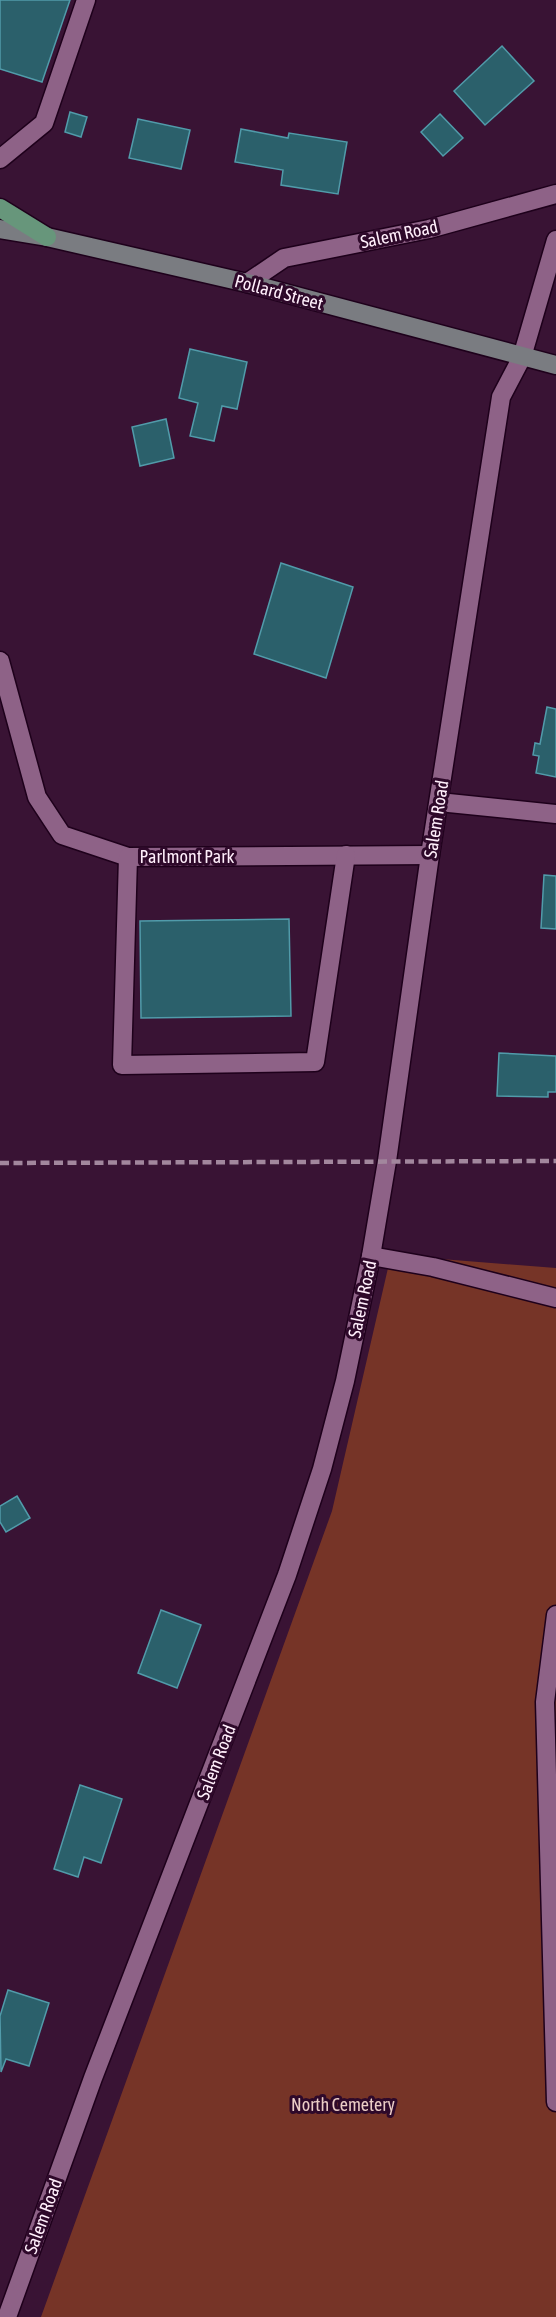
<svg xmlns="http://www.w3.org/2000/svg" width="556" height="2317" font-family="'Asap Condensed',sans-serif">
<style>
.green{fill:#763427}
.building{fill:#2b606b;stroke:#519baa;stroke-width:1.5}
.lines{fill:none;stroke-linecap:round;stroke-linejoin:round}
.service-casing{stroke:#1e001b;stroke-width:21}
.minor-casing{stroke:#1e001b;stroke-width:21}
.secondary-casing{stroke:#1e001b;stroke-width:21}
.primary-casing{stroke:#1e001b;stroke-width:21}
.service{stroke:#8e6287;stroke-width:18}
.minor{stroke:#8e6287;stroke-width:18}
.secondary{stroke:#7a7c81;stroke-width:18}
.primary{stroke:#67967b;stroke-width:18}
.rail{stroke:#a2879d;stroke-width:4.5;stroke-dasharray:9 4.5;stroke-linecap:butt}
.labels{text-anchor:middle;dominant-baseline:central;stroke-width:6;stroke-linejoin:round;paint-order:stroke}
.street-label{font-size:18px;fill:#ffeffb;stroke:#2e092a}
.park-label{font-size:18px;fill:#ebcdc6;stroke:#2e092a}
</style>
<rect width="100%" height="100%" fill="#391334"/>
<!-- green -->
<polygon class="green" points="391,1255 556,1268 556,2317 41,2317 332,1511"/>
<!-- building -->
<g class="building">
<polygon points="0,0 70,0 42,82 0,69"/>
<polygon points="502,46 534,81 485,125 454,91"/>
<polygon points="70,112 87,117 81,137 65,132"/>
<polygon points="440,114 463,138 443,156 421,132"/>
<polygon points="138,119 190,130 181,169 129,158"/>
<polygon points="241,129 288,138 289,133 347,142 338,194 281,185 283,170 235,162"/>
<polygon points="190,349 247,362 237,409 222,406 214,441 190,436 198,403 179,398"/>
<polygon points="166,419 174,458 140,466 132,427"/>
<polygon points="281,563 353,587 326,678 254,654"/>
<polygon points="547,707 556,709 556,777 536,773 539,756 533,755 535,743 540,744"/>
<polygon points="544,875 556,876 556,929 541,928"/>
<polygon points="289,919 291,1016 141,1018 140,921"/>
<polygon points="499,1053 556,1056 556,1092 548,1092 548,1097 497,1096"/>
<polygon points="17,1496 30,1518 6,1532 0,1522 0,1506"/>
<polygon points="161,1610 201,1625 177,1688 138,1673"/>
<polygon points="80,1785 122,1799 101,1863 84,1857 78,1877 54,1869"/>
<polygon points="8,1990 49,2003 29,2066 6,2059 1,2072 0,2016"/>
</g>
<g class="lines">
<!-- service casing -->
<g class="service-casing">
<g id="service">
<polyline points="0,159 44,123 86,0"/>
<polyline points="0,661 37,797 62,835 128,857 430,855"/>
<polyline points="439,802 556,814"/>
<polyline points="128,857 122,1065 315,1062 346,855"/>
<polyline points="371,1256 433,1267 556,1298"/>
<polyline points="556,1615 545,1702 556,2102"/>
</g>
</g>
<!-- minor casing -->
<g class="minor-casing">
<g id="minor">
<polyline points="247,283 284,258 429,229 556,194"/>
<polyline points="7,2317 93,2078 287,1575 322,1469 345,1381 371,1256 387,1161 430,855 501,397 522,357 556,240"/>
</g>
</g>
<!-- secondary casing -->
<g class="secondary-casing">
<polyline id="secondary" points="0,229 47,237 247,283 556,365"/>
</g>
<!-- primary casing -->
<g class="primary-casing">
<polyline id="primary" points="0,208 47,237"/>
</g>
<!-- service -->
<use href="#service" class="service"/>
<!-- minor -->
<use href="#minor" class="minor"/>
<!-- secondary -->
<use href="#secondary" class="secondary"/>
<!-- primary -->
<use href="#primary" class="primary"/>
<!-- rail -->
<polyline class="rail" points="0,1163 556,1161"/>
</g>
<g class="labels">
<!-- street labels -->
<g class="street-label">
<text transform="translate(399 234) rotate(-12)">Salem Road</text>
<text transform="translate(279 292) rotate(15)">Pollard Street</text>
<text transform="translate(436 819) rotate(-81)">Salem Road</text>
<text x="187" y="856">Parlmont Park</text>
<text transform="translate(362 1299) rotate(-78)">Salem Road</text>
<text transform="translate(216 1762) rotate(-69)">Salem Road</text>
<text transform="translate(43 2216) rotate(-70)">Salem Road</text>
</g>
<!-- park labels -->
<g class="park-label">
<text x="343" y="2104">North Cemetery</text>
</g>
</g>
</svg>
